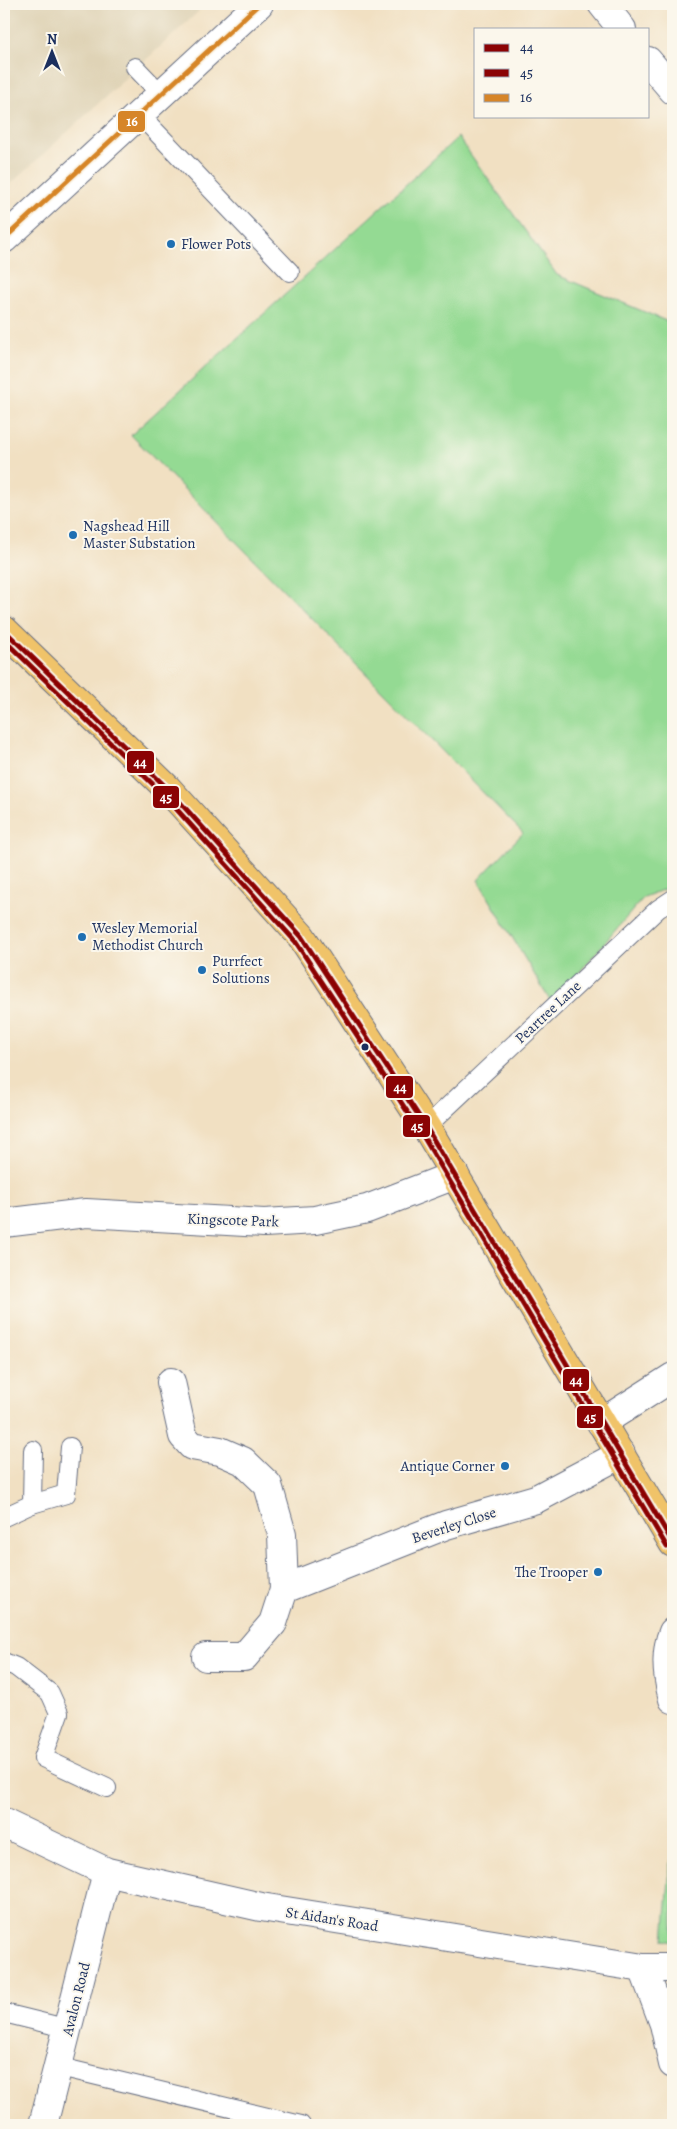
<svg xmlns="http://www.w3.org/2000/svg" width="677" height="2129" font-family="Alegreya,serif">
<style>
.built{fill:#dfd3b6}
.green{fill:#94da93;stroke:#588478}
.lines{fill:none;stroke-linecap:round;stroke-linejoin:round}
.service-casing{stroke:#666d81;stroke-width:20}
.minor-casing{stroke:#666d81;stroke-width:30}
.tertiary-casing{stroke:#666d81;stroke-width:30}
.primary-casing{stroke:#666d81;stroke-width:30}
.service{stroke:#fff;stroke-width:18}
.minor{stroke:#fff;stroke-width:28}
.tertiary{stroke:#fff;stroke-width:28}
.primary{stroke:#f0c369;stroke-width:28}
.bus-1-casing{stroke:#fbf7ec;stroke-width:9}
.bus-2-casing{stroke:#fbf7ec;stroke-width:9}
.bus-3-casing{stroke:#fbf7ec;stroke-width:9}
.bus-1{stroke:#8b0304;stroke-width:5}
.bus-2{stroke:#8b0304;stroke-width:5}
.bus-3{stroke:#d68528;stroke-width:5}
.poi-dot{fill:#1f6fb2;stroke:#fbf7ec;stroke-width:2}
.bus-dot{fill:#1b2f5e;stroke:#fbf7ec;stroke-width:2}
.labels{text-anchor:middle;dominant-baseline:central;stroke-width:4;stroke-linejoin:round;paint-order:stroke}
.poi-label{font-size:15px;fill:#1b2f5e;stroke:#fbf7ec;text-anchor:start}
.street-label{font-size:15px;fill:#1b2f5e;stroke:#fbf7ec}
.line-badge{stroke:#fbf7ec;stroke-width:2}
.badge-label{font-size:14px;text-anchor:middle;font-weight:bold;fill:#fff}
</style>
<rect width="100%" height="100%" fill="#fbf7ec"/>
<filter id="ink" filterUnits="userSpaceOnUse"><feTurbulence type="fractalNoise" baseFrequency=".02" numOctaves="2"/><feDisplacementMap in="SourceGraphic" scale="10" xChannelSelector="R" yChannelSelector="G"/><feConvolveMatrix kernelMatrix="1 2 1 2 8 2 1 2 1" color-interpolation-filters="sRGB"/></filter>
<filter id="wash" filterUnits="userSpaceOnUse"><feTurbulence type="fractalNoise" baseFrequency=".0096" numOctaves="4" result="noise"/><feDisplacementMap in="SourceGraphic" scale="20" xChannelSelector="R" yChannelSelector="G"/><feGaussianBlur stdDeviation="1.12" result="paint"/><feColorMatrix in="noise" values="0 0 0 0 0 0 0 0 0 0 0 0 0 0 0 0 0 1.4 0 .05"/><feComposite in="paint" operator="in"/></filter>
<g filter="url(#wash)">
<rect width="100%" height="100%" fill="#f1e0c2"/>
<!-- built -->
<polygon class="built" points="4,4 192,4 199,11 4,190"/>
<!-- green -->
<g class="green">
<polygon points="458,137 557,275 673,324 673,886 644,897 552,1004 478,880 523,833 131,435"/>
<polygon points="673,1857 673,1942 664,1940 670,1867"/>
</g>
</g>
<g filter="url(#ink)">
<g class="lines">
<!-- service casing -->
<g class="service-casing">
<g id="service">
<polyline points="135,67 162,95"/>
<polyline points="140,115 290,272"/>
<polyline points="426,1127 658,909 673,899"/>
<polyline points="32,1504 66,1494 70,1447"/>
<polyline points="4,1517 32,1504 33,1450"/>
<polyline points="4,1662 16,1667 50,1693 59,1713 43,1758 107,1788"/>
<polyline points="4,2013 69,2029"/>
<polyline points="60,2067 301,2125"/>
</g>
</g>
<!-- minor casing -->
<g class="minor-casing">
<g id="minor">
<polyline points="602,4 622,29"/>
<polyline points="648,61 673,90"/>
<polyline points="4,1223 86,1213 264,1223 315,1220 367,1209 455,1175"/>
<polyline points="171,1382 183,1436 192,1446 220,1451 243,1461 268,1485 282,1534 284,1589"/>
<polyline points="601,1423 673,1377"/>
<path d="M673,1632C664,1653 667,1677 673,1699"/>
<polyline points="206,1657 244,1657 273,1623 284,1589 446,1525 536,1499 621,1454"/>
<polyline points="4,1823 107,1872 261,1907 643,1968 673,1968"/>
<polyline points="643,1968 664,2024 673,2064"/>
<polyline points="43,2125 107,1872"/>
</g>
</g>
<!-- tertiary casing -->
<g class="tertiary-casing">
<polyline id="tertiary" points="4,239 259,4"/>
</g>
<!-- primary casing -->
<g class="primary-casing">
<polyline id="primary" points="4,630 167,788 301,936 426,1127 673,1543"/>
</g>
<!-- service -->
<use href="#service" class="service"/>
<!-- minor -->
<use href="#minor" class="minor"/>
<!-- tertiary -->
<use href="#tertiary" class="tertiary"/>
<!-- primary -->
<use href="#primary" class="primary"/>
<!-- bus-1 casing -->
<g class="bus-1-casing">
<polyline id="bus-1" points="4,630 167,788 301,936 426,1127 673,1543"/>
</g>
<!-- bus-2 casing -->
<g class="bus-2-casing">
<polyline id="bus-2" points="4,640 162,793 295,941 420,1131 667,1547"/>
</g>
<!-- bus-3 casing -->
<g class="bus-3-casing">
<polyline id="bus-3" points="4,239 259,4"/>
</g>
<!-- bus-1 -->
<use href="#bus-1" class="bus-1"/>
<!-- bus-2 -->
<use href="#bus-2" class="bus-2"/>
<!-- bus-3 -->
<use href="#bus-3" class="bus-3"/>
</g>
</g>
<!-- markers -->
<g class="poi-dot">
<circle cx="171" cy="244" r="5"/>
<circle cx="73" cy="535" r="5"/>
<circle cx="82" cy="937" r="5"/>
<circle cx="202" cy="970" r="5"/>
<circle cx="505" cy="1466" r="5"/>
<circle cx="598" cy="1572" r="5"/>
</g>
<circle class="bus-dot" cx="365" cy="1047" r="4.5"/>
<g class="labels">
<!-- poi labels -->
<g class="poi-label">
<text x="181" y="244">Flower Pots</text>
<text x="83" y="526">Nagshead Hill<tspan x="83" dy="17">Master Substation</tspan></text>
<text x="92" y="928">Wesley Memorial<tspan x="92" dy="17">Methodist Church</tspan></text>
<text x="212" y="961">Purrfect<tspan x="212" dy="17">Solutions</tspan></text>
<text x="495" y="1466" text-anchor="end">Antique Corner</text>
<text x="588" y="1572" text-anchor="end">The Trooper</text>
</g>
<!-- street labels -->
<g class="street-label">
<text transform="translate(548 1012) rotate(-43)">Peartree Lane</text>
<text transform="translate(233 1220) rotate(2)">Kingscote Park</text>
<text transform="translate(454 1525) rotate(-18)">Beverley Close</text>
<text transform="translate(332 1919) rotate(9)">St Aidan's Road</text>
<text transform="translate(76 1999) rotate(-76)">Avalon Road</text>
</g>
</g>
<g class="line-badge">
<rect x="117" y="110" width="29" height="23" rx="5" fill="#d68528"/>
<rect x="126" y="750" width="29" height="24" rx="5" fill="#8b0304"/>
<rect x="152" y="785" width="28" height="24" rx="5" fill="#8b0304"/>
<rect x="385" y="1075" width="29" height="24" rx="5" fill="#8b0304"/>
<rect x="402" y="1114" width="29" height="24" rx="5" fill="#8b0304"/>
<rect x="562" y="1368" width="28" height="24" rx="5" fill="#8b0304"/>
<rect x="576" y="1405" width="28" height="24" rx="5" fill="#8b0304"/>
</g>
<g class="badge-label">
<text x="132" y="126">16</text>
<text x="140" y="767">44</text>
<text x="166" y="802">45</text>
<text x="400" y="1092">44</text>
<text x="417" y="1131">45</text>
<text x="576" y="1385">44</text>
<text x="590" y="1422">45</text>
</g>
<!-- margin -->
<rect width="677" height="2129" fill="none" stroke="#fbf7ec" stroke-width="20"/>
<!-- legend -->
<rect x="474" y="28" width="175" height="90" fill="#fbf7ec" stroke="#a1a7b3"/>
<rect x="484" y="44" width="25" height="8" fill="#8b0304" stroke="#a1a7b3"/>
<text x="520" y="52" font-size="15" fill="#1b2f5e">44</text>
<rect x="484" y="69" width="25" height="8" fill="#8b0304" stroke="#a1a7b3"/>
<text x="520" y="78" font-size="15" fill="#1b2f5e">45</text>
<rect x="484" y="94" width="25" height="8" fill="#d68528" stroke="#a1a7b3"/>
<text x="520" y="102" font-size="15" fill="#1b2f5e">16</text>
<!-- north arrow -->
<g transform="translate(52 52)" stroke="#fbf7ec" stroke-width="4" paint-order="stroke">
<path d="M0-4L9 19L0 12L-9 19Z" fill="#1b2f5e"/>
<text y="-8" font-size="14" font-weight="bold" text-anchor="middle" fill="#1b2f5e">N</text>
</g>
</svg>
